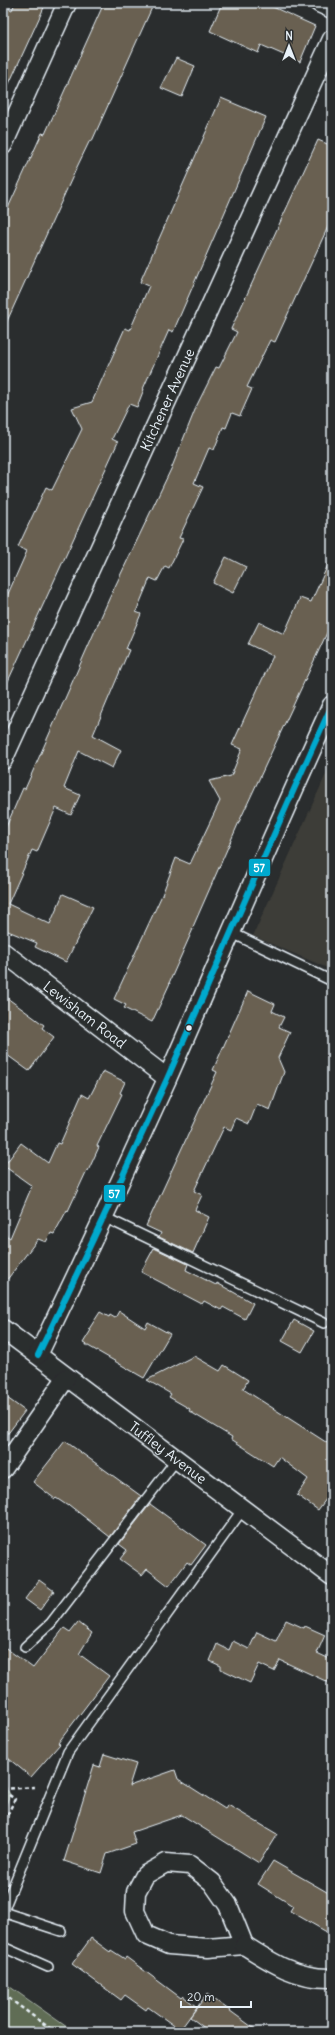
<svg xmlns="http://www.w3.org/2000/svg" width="335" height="2035" font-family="Delius,sans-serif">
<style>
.built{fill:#3d3d38}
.green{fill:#616d54;stroke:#a4afa6}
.building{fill:#696151;stroke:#e8f1f8}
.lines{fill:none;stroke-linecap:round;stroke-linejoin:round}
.service-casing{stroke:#e8f1f8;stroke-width:12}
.minor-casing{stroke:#e8f1f8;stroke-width:21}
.path{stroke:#e8f1f8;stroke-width:2.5;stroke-dasharray:4 3;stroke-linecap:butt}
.service{stroke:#2a2d2e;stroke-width:9}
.minor{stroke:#2a2d2e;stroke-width:18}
.bus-1-casing{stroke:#2a2d2e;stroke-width:9}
.bus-1{stroke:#00a9ce;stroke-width:6}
.bus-dot{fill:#e8f1f8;stroke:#2a2d2e;stroke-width:1.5}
.labels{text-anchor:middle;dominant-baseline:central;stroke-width:4;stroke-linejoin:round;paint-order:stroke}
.street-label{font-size:14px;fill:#e8f1f8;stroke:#2a2d2e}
.line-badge{stroke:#2a2d2e;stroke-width:1.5}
.badge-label{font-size:11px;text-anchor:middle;font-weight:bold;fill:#fff}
</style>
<rect width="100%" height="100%" fill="#2a2d2e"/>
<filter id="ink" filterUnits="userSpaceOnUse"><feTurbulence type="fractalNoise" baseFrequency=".025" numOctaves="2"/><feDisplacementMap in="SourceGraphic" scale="8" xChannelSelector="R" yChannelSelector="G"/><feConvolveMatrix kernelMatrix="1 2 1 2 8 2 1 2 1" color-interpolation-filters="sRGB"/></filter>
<g filter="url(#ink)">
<!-- built -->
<polygon class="built" points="332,761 332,970 253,936"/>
<!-- green -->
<g class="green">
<polygon points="3,1785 10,1794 3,1813"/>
<polygon points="3,1982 74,2032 3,2032"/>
</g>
<!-- building -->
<g class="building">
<polygon points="15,3 46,3 3,97 3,6 12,10"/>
<polygon points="104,3 154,3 92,141 90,140 77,167 3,330 3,219 42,133 45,134"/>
<polygon points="222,3 264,3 315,26 300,62 261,45 258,53 210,31"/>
<polygon points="176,58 195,66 182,97 161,88"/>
<polygon points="221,98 266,117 173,332 169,330 143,389 144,389 137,407 129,404 112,439 118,442 3,692 3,605 27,551 18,547 46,487 52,490 82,429 72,408 92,402 125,328 130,330 149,286 140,282"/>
<polygon points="318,140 332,146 332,218 275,342 270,340 247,387 252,389 240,416 232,413 226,428 223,427 214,450 209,448 194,483 203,487 179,538 183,539 169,568 165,566 157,581 150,578 136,612 141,614 126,649 129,650 93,735 121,750 112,768 79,751 64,788 80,795 71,815 56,808 37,852 32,850 8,904 50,924 63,894 93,907 66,962 35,947 37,943 3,929 3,834 23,788 25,789 109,599 172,467 197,405 216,367 219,368 237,332 231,329"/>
<polygon points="332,556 332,622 239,822 192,929 193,929 169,983 170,983 152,1022 124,1008 126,1005 114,999 162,895 176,858 190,864 220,801 209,781 231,776 242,749 232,745 273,656 248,644 259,622 284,634 300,598 311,602"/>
<polygon points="226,557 246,567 233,593 213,583"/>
<polygon points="248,991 275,1004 272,1011 284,1017 279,1027 290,1032 278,1058 284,1072 270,1110 257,1104 249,1124 236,1118 231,1130 224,1127 194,1191 202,1195 195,1210 209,1217 193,1253 159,1237 161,1233 146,1226 217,1072 213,1070"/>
<polygon points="3,995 44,1025 42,1028 54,1037 29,1071 3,1052"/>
<polygon points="103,1071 125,1082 120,1093 122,1094 97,1146 99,1147 88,1171 87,1170 68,1211 67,1210 54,1234 51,1233 46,1242 38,1239 3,1285 3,1233 10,1238 32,1186 4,1166 21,1143 48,1163 57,1143 60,1144 82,1094 89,1098"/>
<polygon points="154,1248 188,1264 186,1270 216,1285 217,1283 253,1303 245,1319 223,1307 221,1310 204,1301 202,1304 141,1272"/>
<polygon points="119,1311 145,1328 148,1322 170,1334 144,1378 83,1343 91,1330 89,1329 100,1312 109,1317 110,1315 115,1318"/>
<polygon points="294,1320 314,1331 302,1352 282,1341"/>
<polygon points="194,1356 220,1371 224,1365 248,1380 243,1389 332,1446 332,1491 318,1510 297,1495 308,1479 279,1457 273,1466 231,1439 232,1437 189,1411 190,1409 169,1397 171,1394 147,1380"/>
<polygon points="3,1395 25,1411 3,1440"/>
<polygon points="65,1441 141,1496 110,1537 69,1505 68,1506 56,1498 55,1499 33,1482"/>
<polygon points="150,1504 206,1545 191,1565 187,1562 169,1586 147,1569 142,1575 120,1559 127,1550 119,1544"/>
<polygon points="39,1580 54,1591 40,1610 25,1599"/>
<polygon points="286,1620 304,1628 305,1626 325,1635 317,1653 332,1660 332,1684 280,1660 274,1671 259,1664 250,1683 221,1669 221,1666 210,1661 217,1644 229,1650 233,1641 249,1649 257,1632 276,1641"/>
<polygon points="78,1622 92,1633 79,1654 109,1676 58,1743 60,1744 31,1777 3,1754 3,1646 33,1668 64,1628 70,1632"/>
<polygon points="104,1754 136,1764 129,1786 175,1770 178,1779 225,1809 228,1805 277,1834 259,1863 182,1815 132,1832 136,1844 107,1854 101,1873 64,1861 94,1765 100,1767"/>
<polygon points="273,1861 332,1895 332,1935 290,1911 293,1906 258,1884"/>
<polygon points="91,1938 110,1952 111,1950 125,1959 126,1957 181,1998 183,1996 197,2007 180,2030 148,2007 146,2010 125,1995 121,2000 72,1964"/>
<polygon points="207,1994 259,2032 210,2032 190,2017"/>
</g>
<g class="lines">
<!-- service casing -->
<g class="service-casing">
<g id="service">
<polyline points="230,932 332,981"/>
<polyline points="104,1217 324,1323"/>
<polyline points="25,1647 51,1623 177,1459"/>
<polyline points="3,1911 68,1752 243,1509"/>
<polyline points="3,1912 61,1931"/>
<polyline points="3,1947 48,1967"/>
</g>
</g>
<!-- minor casing -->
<g class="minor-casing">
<g id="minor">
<polyline points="319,3 332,9"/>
<polyline points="3,145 67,3"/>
<path id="s1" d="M3,760L332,39"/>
<path id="s2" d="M3,952L167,1078"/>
<path id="s3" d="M3,1329L332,1576"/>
<path d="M38,1355C82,1264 125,1172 167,1079C222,954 275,829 332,705"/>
<polyline points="3,1469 66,1378"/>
<polygon points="166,1863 190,1865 212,1882 228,1905 244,1945 208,1948 169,1945 146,1935 135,1911 136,1892 145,1875"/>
<path d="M244,1945C272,1963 297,1979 332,1978"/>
</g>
</g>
<!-- path -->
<g class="path">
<polyline points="3,1789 36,1787"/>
<polyline points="3,1791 15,1799 3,1824"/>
<polyline points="3,1994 55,2032"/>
</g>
<!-- service -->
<use href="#service" class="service"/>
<!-- minor -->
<use href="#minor" class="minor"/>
<!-- bus-1 casing -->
<g class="bus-1-casing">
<path id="bus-1" d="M38,1355C82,1264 125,1172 167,1079C222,954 275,829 332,705"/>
</g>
<!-- bus-1 -->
<use href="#bus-1" class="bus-1"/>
</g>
</g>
<!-- markers -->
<circle class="bus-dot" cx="189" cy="1028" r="3.5"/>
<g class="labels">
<!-- street labels -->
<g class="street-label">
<text stroke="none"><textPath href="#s1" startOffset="396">Kitchener Avenue</textPath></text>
<text stroke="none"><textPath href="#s2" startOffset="103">Lewisham Road</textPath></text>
<text stroke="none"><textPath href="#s3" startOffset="206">Tuffley Avenue</textPath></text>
</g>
</g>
<g class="line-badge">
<rect x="248" y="858" width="23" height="19" rx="4" fill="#00a9ce"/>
<rect x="103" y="1184" width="23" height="19" rx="4" fill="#00a9ce"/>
</g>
<g class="badge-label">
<text x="259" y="872">57</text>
<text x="114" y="1198">57</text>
</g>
<!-- margin -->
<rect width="335" height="2035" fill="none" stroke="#2a2d2e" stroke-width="16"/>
<rect x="8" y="8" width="319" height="2019" fill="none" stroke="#e8f1f8" stroke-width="1.5" filter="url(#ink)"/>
<!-- north arrow -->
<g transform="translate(289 46)" stroke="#2a2d2e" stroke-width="3" paint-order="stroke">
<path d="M0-3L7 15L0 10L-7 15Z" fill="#e8f1f8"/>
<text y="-6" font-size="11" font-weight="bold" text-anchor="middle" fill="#e8f1f8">N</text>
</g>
<!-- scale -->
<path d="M181 2001v6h70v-6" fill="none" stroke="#e8f1f8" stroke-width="2"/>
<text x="187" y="2001" font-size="12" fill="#e8f1f8" stroke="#2a2d2e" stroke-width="3" paint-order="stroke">20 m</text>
</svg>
